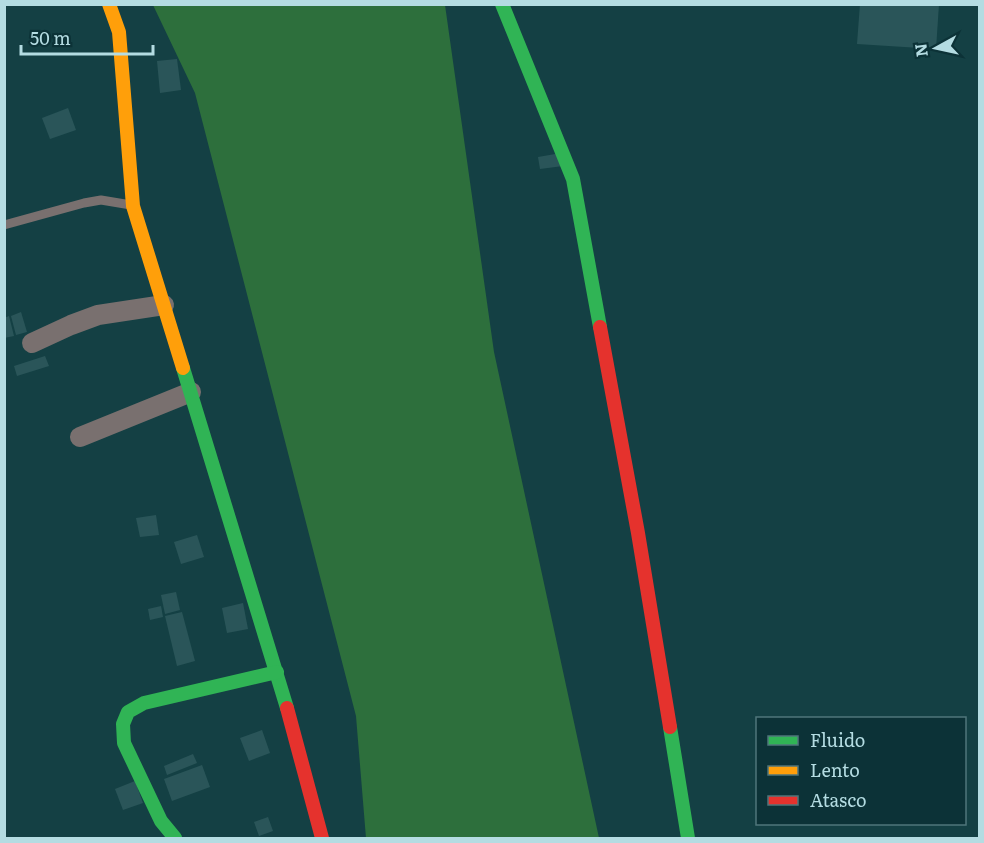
<svg xmlns="http://www.w3.org/2000/svg" width="984" height="843" font-family="Literata,serif">
<style>
.green{fill:#2d6f3c}
.building{fill:#2a5559}
.lines{fill:none;stroke-linecap:round;stroke-linejoin:round}
.lane{stroke:#79706f;stroke-width:9}
.street{stroke:#79706f;stroke-width:20}
.fast{stroke:#30b455;stroke-width:14}
.slow{stroke:#ff9f0a;stroke-width:14}
.jam{stroke:#e5322d;stroke-width:14}
</style>
<rect width="100%" height="100%" fill="#144044"/>
<!-- green -->
<polygon class="green" points="153,5 445,5 494,352 599,838 366,838 356,716 195,93"/>
<!-- building -->
<g class="building">
<polygon points="860,4 939,4 936,49 857,44"/>
<polygon points="177,59 181,90 160,93 157,61"/>
<polygon points="68,108 76,130 50,139 42,118"/>
<polygon points="561,153 563,166 540,169 538,157"/>
<polygon points="21,312 27,332 16,335 11,316"/>
<polygon points="9,316 14,336 4,338 4,318"/>
<polygon points="45,356 49,366 17,376 14,366"/>
<polygon points="156,515 159,535 140,537 136,518"/>
<polygon points="197,535 204,557 181,564 174,542"/>
<polygon points="176,592 180,610 165,614 161,595"/>
<polygon points="243,603 248,629 227,633 222,608"/>
<polygon points="161,606 163,617 150,620 148,609"/>
<polygon points="182,612 195,661 177,666 165,616"/>
<polygon points="262,730 270,753 249,761 240,738"/>
<polygon points="193,754 197,763 167,775 164,766"/>
<polygon points="202,765 210,787 172,801 164,779"/>
<polygon points="135,781 143,803 123,810 115,789"/>
<polygon points="268,817 273,831 259,836 254,822"/>
</g>
<g class="lines">
<!-- lane -->
<polyline class="lane" points="4,225 84,203 101,200 131,205"/>
<!-- street -->
<g class="street">
<polyline points="32,343 71,325 98,315 164,305"/>
<polyline points="80,437 191,392"/>
</g>
<!-- fast -->
<g class="fast">
<polyline points="502,4 573,179 600,327"/>
<polyline points="183,368 287,708"/>
<polyline points="670,727 688,838"/>
<polyline points="175,838 161,821 124,743 123,724 128,712 144,703 277,672"/>
</g>
<!-- slow -->
<polyline class="slow" points="109,4 119,32 133,206 183,368"/>
<!-- jam -->
<g class="jam">
<polyline points="600,327 638,533 670,727"/>
<polyline points="287,708 322,838"/>
</g>
</g>
<!-- border -->
<rect width="984" height="843" fill="none" stroke="#b4dce2" stroke-width="12"/>
<!-- legend -->
<rect x="756" y="717" width="210" height="108" fill="#0c3237" stroke="#4f767b" stroke-width="1.5"/>
<rect x="768" y="736" width="30" height="9" fill="#30b455" stroke="#4f767b" stroke-width="1.5"/>
<text x="810" y="747" font-size="18" fill="#b4dce2">Fluido</text>
<rect x="768" y="766" width="30" height="9" fill="#ff9f0a" stroke="#4f767b" stroke-width="1.5"/>
<text x="810" y="777" font-size="18" fill="#b4dce2">Lento</text>
<rect x="768" y="796" width="30" height="9" fill="#e5322d" stroke="#4f767b" stroke-width="1.5"/>
<text x="810" y="807" font-size="18" fill="#b4dce2">Atasco</text>
<!-- north arrow -->
<g transform="translate(936 48) rotate(262)" stroke="#0c3237" stroke-width="4.5" paint-order="stroke">
<path d="M0-4.5L10 22L0 15L-10 22Z" fill="#b4dce2"/>
<text y="-9" font-size="16" font-weight="bold" text-anchor="middle" fill="#b4dce2">N</text>
</g>
<!-- scale -->
<path d="M21 45v9h132v-9" fill="none" stroke="#b4dce2" stroke-width="3"/>
<text x="30" y="45" font-size="18" fill="#b4dce2" stroke="#0c3237" stroke-width="4.5" paint-order="stroke">50 m</text>
</svg>
